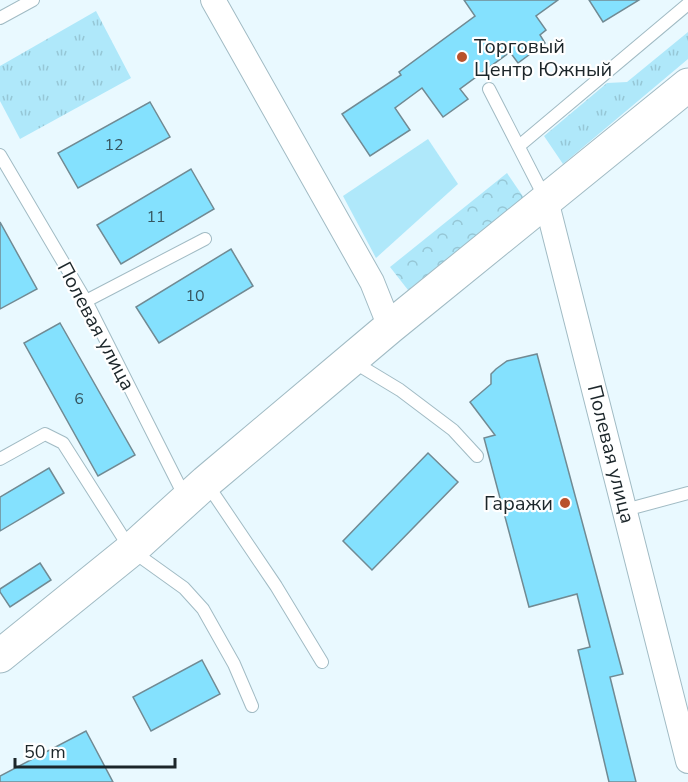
<svg xmlns="http://www.w3.org/2000/svg" width="688" height="782" font-family="'Nunito Sans',sans-serif">
<style>
.grass{fill:url(#grass-tufts)}
.forest{fill:url(#forest-crowns)}
.park{fill:#afe8fa}
.building{fill:#84e1fe;stroke:#718a93;stroke-width:1.5}
.lines{fill:none;stroke-linecap:round;stroke-linejoin:round}
.service-casing{stroke:#a1bbc4;stroke-width:14}
.minor-casing{stroke:#a1bbc4;stroke-width:26}
.secondary-casing{stroke:#a1bbc4;stroke-width:35}
.service{stroke:#fff;stroke-width:12}
.minor{stroke:#fff;stroke-width:24}
.secondary{stroke:#fff;stroke-width:33}
.poi-dot{fill:#b9522b;stroke:#fff;stroke-width:2}
.labels{text-anchor:middle;dominant-baseline:central;stroke-width:4.5;stroke-linejoin:round;paint-order:stroke}
.number-label{font-size:16px;fill:#36555f}
.poi-label{font-size:20px;fill:#1c262a;stroke:#fff;text-anchor:start}
.street-label{font-size:20px;fill:#1c262a;stroke:#fff}
</style>
<defs>
<pattern id="grass-tufts" width="24" height="20" patternUnits="userSpaceOnUse" patternTransform="scale(1.5)"><rect width="24" height="20" fill="#afe8fa"/><path d="M3 7l-1-3M5 7V3M7 7l1-3M15 17l-1-3M17 17v-4M19 17l1-3" fill="none" stroke="#96c7d6"/></pattern>
<pattern id="forest-crowns" width="20" height="18" patternUnits="userSpaceOnUse" patternTransform="scale(1.5)"><rect width="20" height="18" fill="#afe8fa"/><path d="M2 6a3 3 0 1 1 6 0M12 15a3 3 0 1 1 6 0" fill="none" stroke="#96c7d6"/></pattern>
</defs>
<rect width="100%" height="100%" fill="#e9f9ff"/>
<!-- grass -->
<g class="grass">
<polygon points="96,11 131,78 20,139 0,101 0,66"/>
<polygon points="688,32 688,59 563,164 544,136 607,83 627,82"/>
</g>
<!-- forest -->
<polygon class="forest" points="507,173 524,198 408,290 390,267"/>
<!-- park -->
<polygon class="park" points="428,139 458,184 376,258 343,196"/>
<!-- building -->
<g class="building">
<polygon points="464,0 558,0 536,16 546,30 540,35 545,43 518,63 510,52 460,89 468,99 443,117 422,88 395,108 410,130 370,156 342,114 401,75 399,72 475,16"/>
<polygon points="589,0 639,0 603,22"/>
<polygon points="150,102 170,137 78,188 58,153"/>
<polygon points="191,169 214,209 121,264 97,225"/>
<polygon points="0,222 37,289 0,309"/>
<polygon points="231,249 253,286 159,343 136,307"/>
<polygon points="60,323 135,455 98,476 24,343"/>
<polygon points="537,354 623,674 610,677 636,782 609,782 578,650 590,647 577,594 529,607 484,438 495,435 470,402 491,384 491,374 496,369 507,361"/>
<polygon points="428,453 458,482 372,570 343,541"/>
<polygon points="49,468 64,493 0,531 0,497"/>
<polygon points="40,563 51,580 10,607 0,592 0,589"/>
<polygon points="202,660 220,694 151,731 133,697"/>
<polygon points="86,731 113,782 0,782 0,776"/>
</g>
<g class="lines">
<!-- service casing -->
<g class="service-casing">
<g id="service">
<polyline points="0,18 33,0"/>
<polyline points="489,89 546,200"/>
<polyline points="519,146 688,4"/>
<polyline points="0,155 86,301 186,499"/>
<polyline points="86,301 205,239"/>
<polyline points="352,361 400,390 453,430 477,456"/>
<polyline points="0,459 45,434 63,443 131,550 184,588 203,609 234,664 252,706"/>
<polyline points="207,484 276,586 322,662"/>
<polyline points="625,510 688,493"/>
</g>
</g>
<!-- minor casing -->
<g class="minor-casing">
<g id="minor">
<polyline points="213,0 372,282 390,327"/>
<polyline points="546,200 688,761"/>
</g>
</g>
<!-- secondary casing -->
<g class="secondary-casing">
<polyline id="secondary" points="0,656 131,550 206,482 390,327 688,85"/>
</g>
<!-- service -->
<use href="#service" class="service"/>
<!-- minor -->
<use href="#minor" class="minor"/>
<!-- secondary -->
<use href="#secondary" class="secondary"/>
</g>
<!-- markers -->
<g class="poi-dot">
<circle cx="462" cy="57" r="6"/>
<circle cx="565" cy="503" r="6"/>
</g>
<g class="labels">
<!-- number labels -->
<g class="number-label">
<text x="114" y="145">12</text>
<text x="156" y="217">11</text>
<text x="195" y="296">10</text>
<text x="79" y="399">6</text>
</g>
<!-- poi labels -->
<g class="poi-label">
<text x="474" y="46">Торговый<tspan x="474" dy="23">Центр Южный</tspan></text>
<text x="553" y="503" text-anchor="end">Гаражи</text>
</g>
<!-- street labels -->
<g class="street-label">
<text transform="translate(96 326) rotate(62)">Полевая улица</text>
<text transform="translate(611 454) rotate(76)">Полевая улица</text>
</g>
</g>
<!-- scale -->
<path d="M15 758v9h160v-9" fill="none" stroke="#1c262a" stroke-width="3"/>
<text x="24" y="758" font-size="18" fill="#1c262a" stroke="#ffffff" stroke-width="4.5" paint-order="stroke">50 m</text>
</svg>
